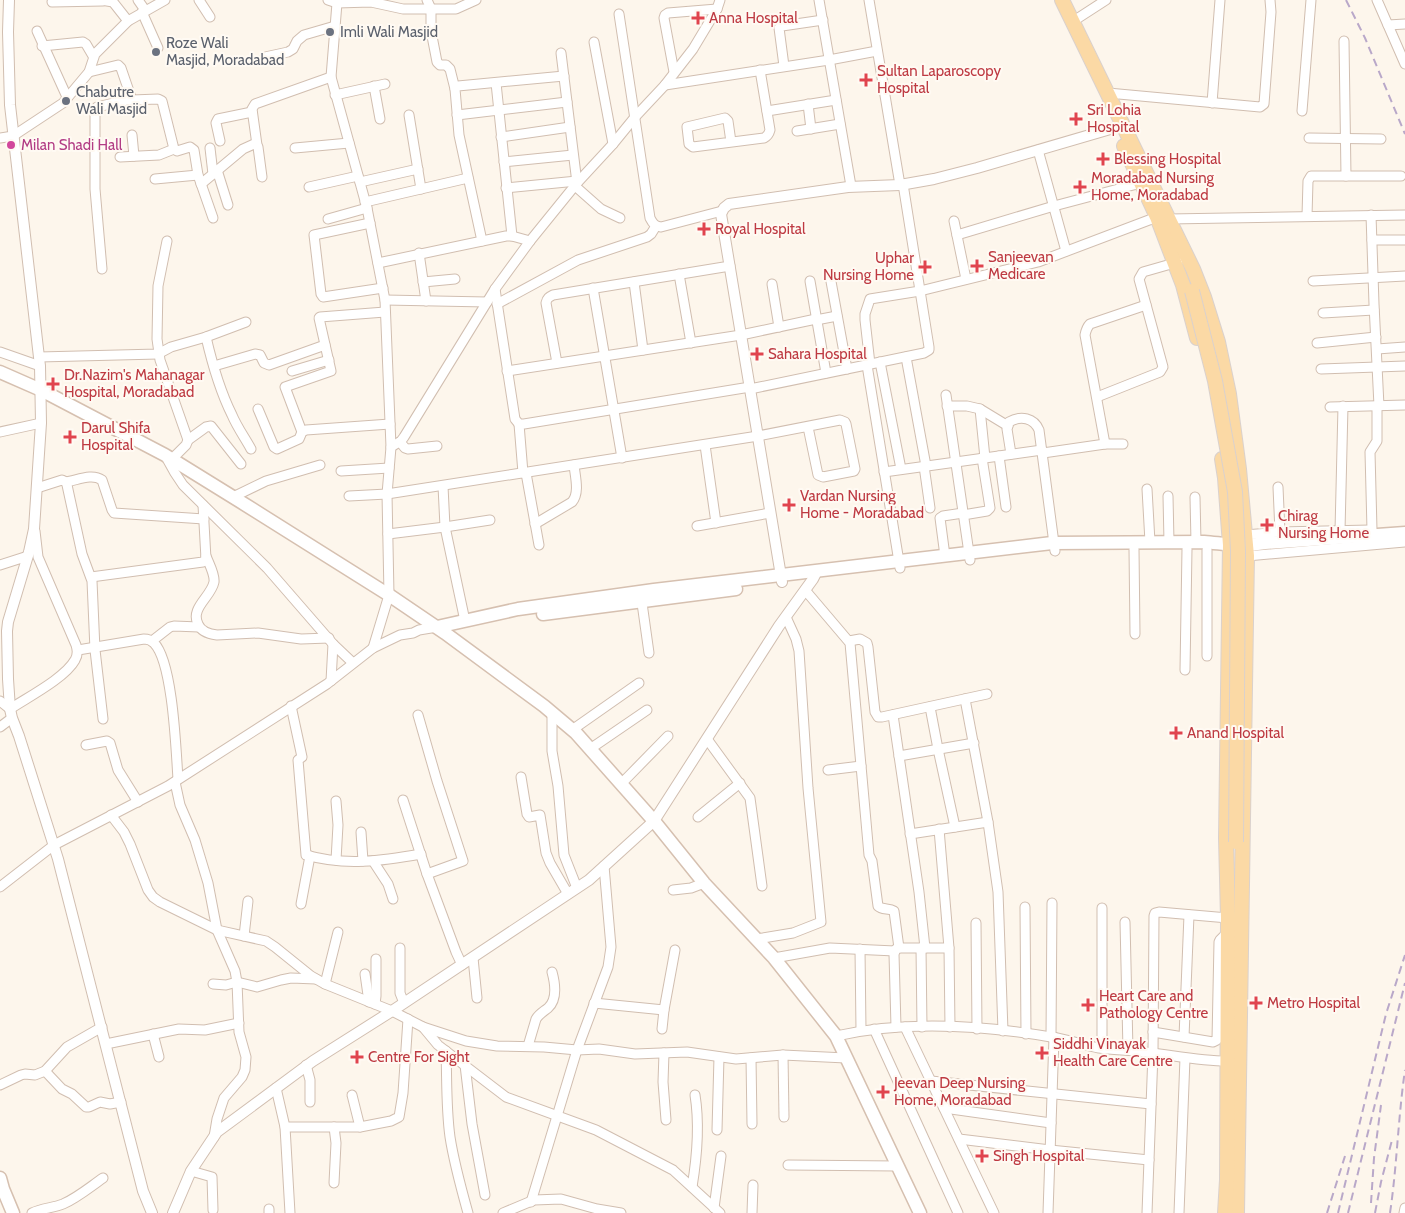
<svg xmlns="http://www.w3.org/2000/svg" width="1405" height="1213" font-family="Cabin,sans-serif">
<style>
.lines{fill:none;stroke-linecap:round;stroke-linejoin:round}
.minor-casing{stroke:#d1beb0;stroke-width:11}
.tertiary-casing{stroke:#d1beb0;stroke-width:12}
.secondary-casing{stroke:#d6c0b0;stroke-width:15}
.primary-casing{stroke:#dad1cd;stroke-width:16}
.minor{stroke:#fff;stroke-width:9}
.tertiary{stroke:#fff;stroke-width:10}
.secondary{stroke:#fff;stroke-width:12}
.primary{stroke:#fbd9a5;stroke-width:14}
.rail{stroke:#b9a8c9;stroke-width:2;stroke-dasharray:8 5;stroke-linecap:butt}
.primary-bridge-casing{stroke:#dad1cd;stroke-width:16;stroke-linecap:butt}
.primary-bridge{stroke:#fbd9a5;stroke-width:14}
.health-dot{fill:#e0444e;stroke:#fffaf3;stroke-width:2}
.worship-dot{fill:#6b7280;stroke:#fffaf3;stroke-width:2}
.hotel-dot{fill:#d1479c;stroke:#fffaf3;stroke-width:2}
.labels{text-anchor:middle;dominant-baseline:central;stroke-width:4;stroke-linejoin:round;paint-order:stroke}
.health-label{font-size:15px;fill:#be3a42;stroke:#fffaf3;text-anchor:start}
.worship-label{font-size:15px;fill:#5b616d;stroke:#fffaf3;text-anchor:start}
.hotel-label{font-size:15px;fill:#b23c85;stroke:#fffaf3;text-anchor:start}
</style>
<rect width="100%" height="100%" fill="#fdf6ec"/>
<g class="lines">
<!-- minor casing -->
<g class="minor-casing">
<g id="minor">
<polyline points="101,0 113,2 128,21"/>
<polyline points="138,0 145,10"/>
<polyline points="199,0 210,17"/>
<polyline points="328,0 337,3 371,2 403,9 456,9 476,0"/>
<polyline points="427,0 431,9 431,31 437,62 440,65 446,65 450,69 455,89"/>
<polyline points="819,0 851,186"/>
<polyline points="869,0 900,185"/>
<polyline points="1377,0 1405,64"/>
<polyline points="52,2 103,1"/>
<polyline points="337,3 331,77 367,208 385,300 391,447 387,494 389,595 373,648"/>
<polyline points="142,12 158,48"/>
<path d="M619,14L650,218C653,224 655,226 661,227L722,211"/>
<polyline points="1072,22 1106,0"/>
<polyline points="1388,25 1405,24"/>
<polyline points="37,31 67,97"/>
<polyline points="1344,41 1346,176"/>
<polyline points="594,42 613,144"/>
<polyline points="42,46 83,42 86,44 93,56"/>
<polyline points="561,53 577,183"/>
<polyline points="265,57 288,52 293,49 297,41 304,35 335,26"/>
<polyline points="784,66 779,28 782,26 823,20"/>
<polyline points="89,72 118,65 121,68 132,100 158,99 162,101 174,149 177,151 190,147 194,150 198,175 213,218"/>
<polyline points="674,72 664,18 665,15 668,13 717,9"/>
<polyline points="496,83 512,236"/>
<polyline points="665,85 829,60 877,51"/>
<polyline points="374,86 380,119"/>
<polyline points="1108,93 1260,107 1264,104 1271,12 1270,0"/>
<polyline points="335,95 385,84"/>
<polyline points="1212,103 1220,0"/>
<polyline points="808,104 811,129"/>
<polyline points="767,111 836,100"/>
<polyline points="1302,111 1311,0"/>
<polyline points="409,115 421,189"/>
<polyline points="457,115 567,102"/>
<polyline points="797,131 840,124"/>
<polyline points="132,135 134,156"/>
<polyline points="501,137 570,127"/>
<polyline points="0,138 13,136 63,103 89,72 95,54 128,21 165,0"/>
<polyline points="1309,138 1381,139"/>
<polyline points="220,141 216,123 218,119 252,112"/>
<path d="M731,142L728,121L725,118L687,127L689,144L693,147L764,138C768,136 769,134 770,130L760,70"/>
<polyline points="257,145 252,109 255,104 331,77"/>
<polyline points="210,148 213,174"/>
<polyline points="295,148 349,143"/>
<polyline points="1038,150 1066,251"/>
<polyline points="120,157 159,155 174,149"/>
<polyline points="504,162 573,155"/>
<polyline points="217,170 228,205"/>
<polyline points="155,179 198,175"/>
<polyline points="360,182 418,169"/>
<polyline points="201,184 243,149 254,144 256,144 258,147 262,177"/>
<polyline points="575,186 601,209 620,218"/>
<polyline points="309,187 358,176"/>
<polyline points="506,188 577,181"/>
<polyline points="365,202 468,178"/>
<polyline points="1371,215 1374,304 1379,406"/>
<polyline points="1307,216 1308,181 1311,176 1401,176"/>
<polyline points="328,219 367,208"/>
<polyline points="1169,219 1405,215"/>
<polyline points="954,221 966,279"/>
<polyline points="370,223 314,235 321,294 323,297 383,288"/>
<polyline points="957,235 1054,206 1141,183"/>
<polyline points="1372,240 1405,240"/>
<polyline points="167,241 158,286 157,339 160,360 188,440 186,445 172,459"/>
<polyline points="482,241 459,135 455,89 458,86 564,76"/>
<polyline points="419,253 426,301"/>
<polyline points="378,263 506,236 512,236 530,241"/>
<polyline points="102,269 95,189 95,110 97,107 131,99"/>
<polyline points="679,274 691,343"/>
<polyline points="830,276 847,369"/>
<polyline points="810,281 826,373"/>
<polyline points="1313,281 1405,276"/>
<polyline points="423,282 455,279"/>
<polyline points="634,282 643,350"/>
<polyline points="772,284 779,327"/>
<polyline points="593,288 622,458"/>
<polyline points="495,289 515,419 519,424 524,424 750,387"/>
<polyline points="385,300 487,302"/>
<polyline points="497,304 578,260 647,237 651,234 656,226"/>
<polyline points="1323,313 1374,310"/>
<polyline points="816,320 837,316"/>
<path d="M206,337C212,363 220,391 232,415C237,427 245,438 251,449"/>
<polyline points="1317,343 1376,337"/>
<polyline points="1377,349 1405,347"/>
<polyline points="0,352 40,366"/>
<polyline points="39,357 158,354 171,347 206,337 246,322"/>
<polyline points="906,357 926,466"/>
<polyline points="880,362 901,469"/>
<path d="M557,363L546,303C547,298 549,297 553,295L730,266"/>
<polyline points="870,364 865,320 865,314 870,299 920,291 1038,262 1157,217"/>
<polyline points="867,365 900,568"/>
<polyline points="214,366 255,354 260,355 264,363 269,365 325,345"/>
<polyline points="1321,369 1405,366"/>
<polyline points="292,371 329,360"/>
<polyline points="507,371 741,335 816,319"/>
<polyline points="750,389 924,353 929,350 929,347 903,184"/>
<polyline points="946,395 970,560"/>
<polyline points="1097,397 1160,372 1163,367 1139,279 1143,272 1178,262"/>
<polyline points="947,406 967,406 980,409 1008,426"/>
<polyline points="1330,407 1405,405"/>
<polyline points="258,409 274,447 277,449 299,439 302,432 306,430 390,424"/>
<polyline points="980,409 985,458"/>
<polyline points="519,424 523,473"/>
<polyline points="0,432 41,423"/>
<polyline points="302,432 285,387 331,371 319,318 320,317 385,312"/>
<polyline points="188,440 206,427 211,426 241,464"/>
<polyline points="400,442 405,448 408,449 437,446"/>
<path d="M1105,444L1085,335C1086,330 1087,327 1090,324L1146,305"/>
<polyline points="705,445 716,523"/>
<polyline points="391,447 401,441 404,437 495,289 530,241 577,183 613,144 635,117 665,85 693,49 717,9 720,0"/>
<polyline points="1043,453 1105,444 1123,444"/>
<path d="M1011,454L1007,429L1009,422C1021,415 1034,418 1039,430L1055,551"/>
<polyline points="165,455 175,473 183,485 267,568 333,644 353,663"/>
<polyline points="999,456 1006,507"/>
<polyline points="924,466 930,508"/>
<polyline points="341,471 389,468"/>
<polyline points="884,472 1042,450"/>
<polyline points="526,473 539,545"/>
<path d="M66,482C78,480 92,473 102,480L112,510L114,513L204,519"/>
<polyline points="443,486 445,527 465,621"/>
<polyline points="1278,487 1280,532"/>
<polyline points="37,488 62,480 66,482 67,485 82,554 92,581 95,650 103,719"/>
<polyline points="1147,489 1150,542"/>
<polyline points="349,496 387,494 758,436 840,420 845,422 846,424 855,469 854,471 823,477 818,475 808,427"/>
<polyline points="1168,496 1169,542"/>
<polyline points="233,497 266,481 320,465"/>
<polyline points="1195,497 1196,542"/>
<polyline points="963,515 987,511 990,508 982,458"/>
<path d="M535,524L572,502C580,493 575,476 574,465"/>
<polyline points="697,526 770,513"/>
<polyline points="1372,530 1370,452 1377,441 1377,406"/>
<polyline points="1340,531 1343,406"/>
<polyline points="388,534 445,527 490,520"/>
<polyline points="1245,535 1280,532 1370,530"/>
<polyline points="1134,549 1135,634"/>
<path d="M206,556C209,564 215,574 214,582C211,597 190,608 198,624C201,632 209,634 217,635L258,633L301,639L329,638"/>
<polyline points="945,556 940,518 943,516 963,513"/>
<polyline points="1247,556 1405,542"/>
<polyline points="0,565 28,556"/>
<polyline points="91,577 203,562 206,559 203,505"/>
<path d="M805,590L850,643L869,855L872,861L878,906C882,910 889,908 894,911L899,948"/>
<polyline points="641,596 649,653"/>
<polyline points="152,641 170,627 174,626 199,627"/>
<polyline points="849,641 860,639 867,643 868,647 875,712 878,717 882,717 987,694"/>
<path d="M78,650L144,639C148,639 151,640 154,643C173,662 176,751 178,779"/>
<polyline points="1207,656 1207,550"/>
<polyline points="1185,670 1187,549"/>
<polyline points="331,681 333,644"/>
<polyline points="965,699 988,822 998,892 1003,1031"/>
<path d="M0,701L10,709C28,697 65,678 75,660C78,655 78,651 76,645L38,557L35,531"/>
<path d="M291,706L302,757L298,760L306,855C344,866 382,861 421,854"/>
<polyline points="930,707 938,749 955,827"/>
<polyline points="552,712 552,751 558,786 564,855 577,888"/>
<polyline points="418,715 437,781 463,861 427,874"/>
<polyline points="893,715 919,892 925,948"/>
<polyline points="0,727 12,718"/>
<polyline points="572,730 639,683"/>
<polyline points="707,739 750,798 762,886"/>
<polyline points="86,745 107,741 110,743 118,770 138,802"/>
<polyline points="590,749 647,710"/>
<polyline points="899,756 974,743"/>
<polyline points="828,770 861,766"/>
<polyline points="521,777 527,814 529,817 540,815 546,853 550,863 568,894"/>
<polyline points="175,782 180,805 195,840 208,883 217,930 235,971 237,982 239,1032 246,1057 245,1070 242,1077 224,1098 217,1119 214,1137"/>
<polyline points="621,784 668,736"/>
<polyline points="403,800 427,874 456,952 462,965"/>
<polyline points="336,801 338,825 336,860"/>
<polyline points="111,815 124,832 130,844 148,890 153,897 160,902 217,930 266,941 275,947 311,976 325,984 392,1011 423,1027 466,1041 497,1046 544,1047 577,1050 599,1049 635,1054 687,1052 736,1059 783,1055 846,1058"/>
<polyline points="698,817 740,783"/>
<polyline points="939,829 949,948 950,1027"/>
<polyline points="361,832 363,861"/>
<polyline points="910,834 988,822"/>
<polyline points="373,861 388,884 393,899"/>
<polyline points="0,887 54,845 168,786 327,684 373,648 400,635 413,633 419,630 437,627"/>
<polyline points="673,890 691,888 704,883"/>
<polyline points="301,904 310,856"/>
<polyline points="1025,907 1026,1034"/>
<polyline points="1102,908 1102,1048"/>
<polyline points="1125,922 1128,1050"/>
<polyline points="976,923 977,1029"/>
<polyline points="244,936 248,901"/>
<polyline points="757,939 793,933 821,922 808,788 799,651 796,639 786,617"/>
<polyline points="400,948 400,993 404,1003"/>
<polyline points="921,948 922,1027"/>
<polyline points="860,949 861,1030"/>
<polyline points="473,958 477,998"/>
<polyline points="774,958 830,948 895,951"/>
<polyline points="365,974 369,1002"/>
<polyline points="213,984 226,985 237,982 257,987 281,980 291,978 316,979"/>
<polyline points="325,984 338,932"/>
<polyline points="594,1003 664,1010"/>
<polyline points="375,1004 376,996 376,959"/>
<polyline points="423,1027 438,1045 506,1097 596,1130 673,1170 720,1213"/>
<polyline points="896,1027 894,954 896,949 899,948 949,948"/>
<polyline points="905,1027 994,1213"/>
<polyline points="662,1029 664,1010 675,950"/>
<polyline points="874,1029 958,1213"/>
<polyline points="1153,1032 1213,1042 1217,1040 1219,942 1220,940 1228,932"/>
<polyline points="153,1034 159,1057"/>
<path d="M836,1036C906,1020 981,1025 1051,1037C1067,1039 1083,1045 1099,1048C1114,1050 1129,1050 1144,1052C1172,1055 1199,1061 1227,1061"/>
<polyline points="1051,1037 1052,903"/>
<polyline points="1184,1037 1189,915"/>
<polyline points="106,1044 179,1029 205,1030 239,1023"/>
<path d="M528,1046L536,1019C539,1014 543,1012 548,1008C558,999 555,983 552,972"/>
<path d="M446,1051C447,1079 446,1108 450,1137C454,1163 461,1188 468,1213"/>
<polyline points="664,1053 663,1082 666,1120"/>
<polyline points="783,1055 784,1117"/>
<polyline points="751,1058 752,1124"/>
<polyline points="306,1065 310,1080 310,1102"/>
<polyline points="465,1065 472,1124 485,1195"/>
<polyline points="45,1071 62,1089 72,1094 86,1107 89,1107 100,1102 110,1104 121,1102"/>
<polyline points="931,1081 1151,1104"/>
<polyline points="0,1085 21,1075 25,1074 35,1075 45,1071 67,1047 102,1027"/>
<polyline points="276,1088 285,1127 290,1213"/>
<polyline points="352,1095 360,1127"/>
<polyline points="944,1108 1051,1123"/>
<polyline points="285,1127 360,1127 391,1121 399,1117 403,1093 408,1019"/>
<polyline points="717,1130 719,1057"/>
<polyline points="959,1139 1050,1150 1149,1160"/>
<polyline points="788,1165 897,1166"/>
<polyline points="191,1171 212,1177 213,1210"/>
<polyline points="334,1183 336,1143 334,1127"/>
<path d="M692,1187C697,1157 700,1126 695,1095"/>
<polyline points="531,1202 577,1050 608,967 611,947 604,866"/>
<polyline points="714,1208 721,1156"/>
<polyline points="269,1209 269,1213"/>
<path d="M32,1213C42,1208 53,1208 63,1204C77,1198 90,1187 103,1178"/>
<polyline points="503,1213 534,1200 561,1199 597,1209 621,1213"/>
<polyline points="752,1213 753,1185"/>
<polyline points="1048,1213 1054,1037"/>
<polyline points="1147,1213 1153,1053 1154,916 1155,913 1159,912 1228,918"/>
<polyline points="1179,1213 1185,1058"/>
<polyline points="1404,1213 1405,1208"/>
</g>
</g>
<!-- tertiary casing -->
<g class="tertiary-casing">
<g id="tertiary">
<polyline points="9,0 8,32 10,105 40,366 41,423 34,529 29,552 8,622 7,631 8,679 10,709 12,718 19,736 58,859 143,1191 152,1213"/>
<polyline points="782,582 721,214 724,208 729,204 848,187 900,185 934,179 977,168 1124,125"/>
<polyline points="173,1213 191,1171 217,1132 313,1061 392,1011 589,880 654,821 779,626 813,579 817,571"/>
</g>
</g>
<!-- secondary casing -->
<g class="secondary-casing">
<g id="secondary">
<polyline points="0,372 41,390 165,455 241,502 389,595 445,633 544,706 576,733 654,821 704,883 774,958 836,1036 920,1213"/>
<polyline points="543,614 736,589"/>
<path d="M437,627L518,609L654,590L1052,543L1204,542C1228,544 1241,547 1265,543L1405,533"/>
<polyline points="0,1178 3,1189 13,1213"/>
</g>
</g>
<!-- primary casing -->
<g class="primary-casing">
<g id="primary">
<polyline points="1062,0 1193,269 1204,297 1218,342 1229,394 1239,469 1247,556 1237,1213"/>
<polyline points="1124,146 1157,217 1183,285 1197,338"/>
<polyline points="1222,459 1225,478 1230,545 1226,838 1228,918 1227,1180 1225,1213"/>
</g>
</g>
<!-- minor -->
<use href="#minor" class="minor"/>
<!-- tertiary -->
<use href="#tertiary" class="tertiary"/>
<!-- secondary -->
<use href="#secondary" class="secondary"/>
<!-- primary -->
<use href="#primary" class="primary"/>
<!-- rail -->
<g class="rail">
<polyline points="1346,0 1365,38 1405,134"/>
<polyline points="1371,1203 1374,1158 1381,1105"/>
<polyline points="1327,1213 1345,1156"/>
<polyline points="1338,1213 1386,1014 1405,955"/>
<polyline points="1348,1213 1405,983"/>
<polyline points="1375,1213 1381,1182 1392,1140"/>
<path d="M1390,1213C1397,1166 1398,1118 1405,1070"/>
</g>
<!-- primary-bridge casing -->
<g class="primary-bridge-casing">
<polyline id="primary-bridge" points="1192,291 1215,381 1235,492 1238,551 1236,842"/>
</g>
<!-- primary-bridge -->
<use href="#primary-bridge" class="primary-bridge"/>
</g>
<!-- markers -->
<g class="health-dot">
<path d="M695.5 10.5h5v5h5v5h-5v5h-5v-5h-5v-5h5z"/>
<path d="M863.5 72.5h5v5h5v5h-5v5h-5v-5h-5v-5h5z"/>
<path d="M1073.5 111.5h5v5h5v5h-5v5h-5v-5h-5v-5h5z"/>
<path d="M1100.5 151.5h5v5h5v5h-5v5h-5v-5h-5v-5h5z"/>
<path d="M1077.5 179.5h5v5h5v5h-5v5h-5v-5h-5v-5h5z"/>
<path d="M701.5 221.5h5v5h5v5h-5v5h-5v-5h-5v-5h5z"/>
<path d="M974.5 258.5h5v5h5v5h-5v5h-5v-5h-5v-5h5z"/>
<path d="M922.5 259.5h5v5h5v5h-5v5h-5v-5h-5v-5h5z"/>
<path d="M754.5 346.5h5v5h5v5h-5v5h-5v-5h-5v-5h5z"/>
<path d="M50.5 376.5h5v5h5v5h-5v5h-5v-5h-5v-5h5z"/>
<path d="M67.5 429.5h5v5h5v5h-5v5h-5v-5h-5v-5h5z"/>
<path d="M786.5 497.5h5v5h5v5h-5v5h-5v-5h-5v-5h5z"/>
<path d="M1264.5 517.5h5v5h5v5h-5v5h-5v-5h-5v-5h5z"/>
<path d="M1173.5 725.5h5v5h5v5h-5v5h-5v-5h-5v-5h5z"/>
<path d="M1253.5 995.5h5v5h5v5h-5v5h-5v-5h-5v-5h5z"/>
<path d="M1085.5 997.5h5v5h5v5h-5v5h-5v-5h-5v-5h5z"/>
<path d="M1039.5 1045.5h5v5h5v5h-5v5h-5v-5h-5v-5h5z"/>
<path d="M354.5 1049.5h5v5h5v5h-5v5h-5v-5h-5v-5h5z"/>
<path d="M880.5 1084.5h5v5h5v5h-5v5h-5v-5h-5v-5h5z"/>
<path d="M979.5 1148.5h5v5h5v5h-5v5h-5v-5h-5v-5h5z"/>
</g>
<g class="worship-dot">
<circle cx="330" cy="32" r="5"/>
<circle cx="156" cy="52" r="5"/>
<circle cx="66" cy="101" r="5"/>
</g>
<circle class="hotel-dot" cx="11" cy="145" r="5"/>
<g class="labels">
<!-- health labels -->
<g class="health-label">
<text x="709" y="18">Anna Hospital</text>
<text x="877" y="71">Sultan Laparoscopy<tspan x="877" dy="17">Hospital</tspan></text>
<text x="1087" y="110">Sri Lohia<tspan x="1087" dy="17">Hospital</tspan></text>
<text x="1114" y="159">Blessing Hospital</text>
<text x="1091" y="178">Moradabad Nursing<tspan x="1091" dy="17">Home, Moradabad</tspan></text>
<text x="715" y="229">Royal Hospital</text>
<text x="988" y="257">Sanjeevan<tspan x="988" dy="17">Medicare</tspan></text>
<text x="914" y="258" text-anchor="end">Uphar<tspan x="914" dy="17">Nursing Home</tspan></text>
<text x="768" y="354">Sahara Hospital</text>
<text x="64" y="375">Dr.Nazim's Mahanagar<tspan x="64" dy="17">Hospital, Moradabad</tspan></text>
<text x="81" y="428">Darul Shifa<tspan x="81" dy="17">Hospital</tspan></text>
<text x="800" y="496">Vardan Nursing<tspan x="800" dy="17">Home - Moradabad</tspan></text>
<text x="1278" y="516">Chirag<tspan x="1278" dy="17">Nursing Home</tspan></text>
<text x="1187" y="733">Anand Hospital</text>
<text x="1099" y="996">Heart Care and<tspan x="1099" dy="17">Pathology Centre</tspan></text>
<text x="1267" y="1003">Metro Hospital</text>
<text x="1053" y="1044">Siddhi Vinayak<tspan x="1053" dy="17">Health Care Centre</tspan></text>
<text x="368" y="1057">Centre For Sight</text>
<text x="894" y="1083">Jeevan Deep Nursing<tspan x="894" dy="17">Home, Moradabad</tspan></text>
<text x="993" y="1156">Singh Hospital</text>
</g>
<!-- worship labels -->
<g class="worship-label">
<text x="340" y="32">Imli Wali Masjid</text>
<text x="166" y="43">Roze Wali<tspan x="166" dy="17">Masjid, Moradabad</tspan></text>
<text x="76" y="92">Chabutre<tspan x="76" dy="17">Wali Masjid</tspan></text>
</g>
<!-- hotel labels -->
<g class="hotel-label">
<text x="21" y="145">Milan Shadi Hall</text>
</g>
</g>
</svg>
